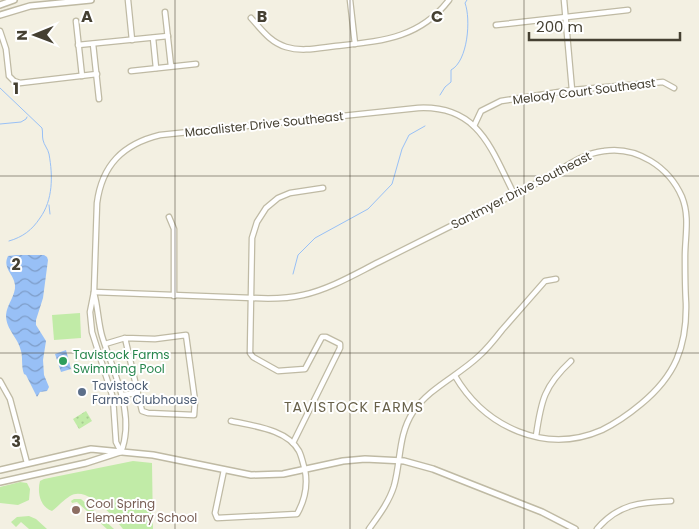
<svg xmlns="http://www.w3.org/2000/svg" width="699" height="529" font-family="Poppins,sans-serif">
<style>
.green{fill:#c1eba7}
.park{fill:url(#park-dots)}
.water{fill:url(#water-waves)}
.lines{fill:none;stroke-linecap:round;stroke-linejoin:round}
.stream{stroke:#98c0f6;stroke-width:1}
.minor-casing{stroke:#bfbaa4;stroke-width:7}
.tertiary-casing{stroke:#bfbaa4;stroke-width:8}
.minor{stroke:#fff;stroke-width:4.5}
.tertiary{stroke:#fff;stroke-width:5}
.grid{fill:none;stroke:#454032;stroke-width:1;stroke-opacity:0.55}
.leisure-dot{fill:#2e9e5b;stroke:#fff;stroke-width:2}
.service-dot{fill:#5c6f8a;stroke:#fff;stroke-width:2}
.education-dot{fill:#8d6e63;stroke:#fff;stroke-width:2}
.labels{text-anchor:middle;dominant-baseline:central;stroke-width:4;stroke-linejoin:round;paint-order:stroke}
.street-label{font-size:12px;fill:#454032;stroke:#fff}
.leisure-label{font-size:12px;fill:#27864d;stroke:#fff;text-anchor:start}
.service-label{font-size:12px;fill:#4e5e75;stroke:#fff;text-anchor:start}
.education-label{font-size:12px;fill:#785e54;stroke:#fff;text-anchor:start}
.neighbourhood-label{font-size:14px;letter-spacing:1px;fill:#686149;stroke:#fff}
.grid-label{font-size:16px;text-anchor:middle;font-weight:bold;fill:#454032;stroke:#fff;stroke-width:4;stroke-linejoin:round;paint-order:stroke}
</style>
<defs>
<pattern id="park-dots" width="8" height="8" patternUnits="userSpaceOnUse" patternTransform="scale(1.25)"><rect width="8" height="8" fill="#c1eba7"/><path d="M2 2h.1M6 6h.1" fill="none" stroke="#a7cb90" stroke-width="1.8" stroke-linecap="round"/></pattern>
<pattern id="water-waves" width="16" height="10" patternUnits="userSpaceOnUse" patternTransform="scale(1.25)"><rect width="16" height="10" fill="#98c0f6"/><path d="M0 5q4-4 8 0t8 0" fill="none" stroke="#7e9dc8"/></pattern>
</defs>
<rect width="100%" height="100%" fill="#f3f0e2"/>
<!-- green -->
<g class="green">
<polygon points="80,313 81,338 54,340 52,315"/>
<path d="M133,461L152,463L153,529H123C113,516 87,485 70,496C63,500 58,507 52,511C40,507 37,492 40,481L44,479Z"/>
<polygon points="20,482 27,483 30,489 29,500 18,505 0,503 0,487"/>
<polygon points="74,499 81,499 114,529 107,529 77,502 72,503 71,501"/>
<polygon points="29,516 36,519 47,529 29,529 21,522 16,527 11,522 17,517"/>
</g>
<!-- park -->
<polygon class="park" points="86,411 92,421 79,429 73,419"/>
<!-- water -->
<g class="water">
<path d="M16,255H44L47,257L48,260L43,298L36,320V325L46,341L43,360L44,375L49,387L47,391L40,392L37,397L26,375L24,374C21,366 23,358 21,351C18,337 6,330 6,315C7,304 16,295 15,285C14,274 2,268 8,256Z"/>
<polygon points="66,350 71,369 61,372 55,354"/>
</g>
<g class="lines">
<!-- stream -->
<g class="stream">
<path d="M0,88L42,128C43,132 42,136 43,140C44,145 48,149 49,154C53,176 53,200 40,218C32,230 23,237 9,241"/>
<path d="M440,95L445,87L451,82V70C468,61 471,19 465,3L467,0"/>
<polyline points="0,124 21,122 26,119 27,117"/>
<polyline points="49,205 50,214"/>
<polyline points="293,274 298,255 315,238 368,209 392,184 402,149 409,135 425,126"/>
</g>
<!-- minor casing -->
<g class="minor-casing">
<g id="minor">
<polyline points="128,0 132,40"/>
<polyline points="350,0 355,44"/>
<polyline points="564,0 572,90"/>
<polyline points="165,12 171,66"/>
<path d="M251,18C262,30 270,42 286,47C302,52 319,48 336,46C381,41 419,39 449,0"/>
<polyline points="76,21 82,76"/>
<polyline points="496,25 628,10"/>
<polyline points="0,31 6,49 9,76 14,81 20,83 97,74"/>
<polyline points="153,38 156,68"/>
<polyline points="93,44 99,99"/>
<polyline points="78,45 168,36"/>
<polyline points="131,71 196,64"/>
<polyline points="474,126 481,111 501,101 572,90 663,82 674,88"/>
<polyline points="169,217 174,229 174,296"/>
<path d="M94,292L252,298C269,299 286,299 303,295C330,289 355,274 379,262C432,236 484,209 537,183C560,172 578,154 604,151C637,146 669,167 682,197C690,217 685,236 685,257C685,272 685,288 686,303C687,347 675,376 641,404C629,414 616,423 602,430C545,455 485,427 455,376"/>
<path d="M94,293C98,307 98,322 102,336C113,372 136,414 121,452"/>
<polyline points="105,344 125,338 155,339 186,335 195,401 194,415 148,413 142,411 125,338"/>
<polyline points="0,381 10,399 27,463"/>
<polyline points="122,395 137,393"/>
<path d="M536,436C541,401 544,386 571,361"/>
<polyline points="293,443 340,348 340,344 326,337 322,337 305,369 278,371 253,357 250,353 252,238 257,222 266,208 278,198 290,193 323,188"/>
<path d="M121,452L116,442L113,398L92,332L90,312L94,292L97,203C102,165 123,144 160,135L418,108C479,105 491,149 514,194"/>
<path d="M224,470L215,513L217,518L297,514C305,500 308,486 305,470C303,464 302,457 299,451C287,429 253,426 231,421"/>
<path d="M369,529C379,515 389,502 394,486C401,461 398,435 413,412C429,388 458,376 479,356C488,348 495,339 502,330C516,314 531,297 545,281L556,279"/>
<path d="M597,529C618,504 641,502 671,501"/>
</g>
</g>
<!-- tertiary casing -->
<g class="tertiary-casing">
<g id="tertiary">
<polyline points="0,5 14,0"/>
<polyline points="0,15 30,6 91,0"/>
<polyline points="0,470 91,449 153,455 251,475 283,474 343,461 365,459 404,461 433,469 542,512 575,529"/>
<polyline points="0,482 86,463 120,452"/>
</g>
</g>
<!-- minor -->
<use href="#minor" class="minor"/>
<!-- tertiary -->
<use href="#tertiary" class="tertiary"/>
</g>
<!-- grid -->
<path class="grid" d="M175,0V529M350,0V529M524,0V529M0,176H699M0,353H699"/>
<!-- markers -->
<circle class="leisure-dot" cx="63" cy="361" r="5"/>
<circle class="service-dot" cx="82" cy="392" r="5"/>
<circle class="education-dot" cx="76" cy="510" r="5"/>
<g class="labels">
<!-- street labels -->
<g class="street-label">
<text transform="translate(584 91) rotate(-7)">Melody Court Southeast</text>
<text transform="translate(264 124) rotate(-6)">Macalister Drive Southeast</text>
<text transform="translate(521 190) rotate(-27)">Santmyer Drive Southeast</text>
</g>
<!-- leisure labels -->
<g class="leisure-label">
<text x="73" y="354">Tavistock Farms<tspan x="73" dy="14">Swimming Pool</tspan></text>
</g>
<!-- service labels -->
<g class="service-label">
<text x="92" y="385">Tavistock<tspan x="92" dy="14">Farms Clubhouse</tspan></text>
</g>
<!-- education labels -->
<g class="education-label">
<text x="86" y="503">Cool Spring<tspan x="86" dy="14">Elementary School</tspan></text>
</g>
<!-- neighbourhood labels -->
<g class="neighbourhood-label">
<text x="354" y="407">TAVISTOCK FARMS</text>
</g>
</g>
<g class="grid-label">
<text x="87" y="22">A</text>
<text x="262" y="22">B</text>
<text x="437" y="22">C</text>
<text x="16" y="94">1</text>
<text x="16" y="270">2</text>
<text x="16" y="447">3</text>
</g>
<!-- north arrow -->
<g transform="translate(35 35) rotate(269)" stroke="#ffffff" stroke-width="4" paint-order="stroke">
<path d="M0-4L9 19L0 12L-9 19Z" fill="#454032"/>
<text y="-8" font-size="14" font-weight="bold" text-anchor="middle" fill="#454032">N</text>
</g>
<!-- scale -->
<path d="M529 32v8h151v-8" fill="none" stroke="#454032" stroke-width="2.5"/>
<text x="536" y="32" font-size="15" fill="#454032" stroke="#ffffff" stroke-width="4" paint-order="stroke">200 m</text>
</svg>
